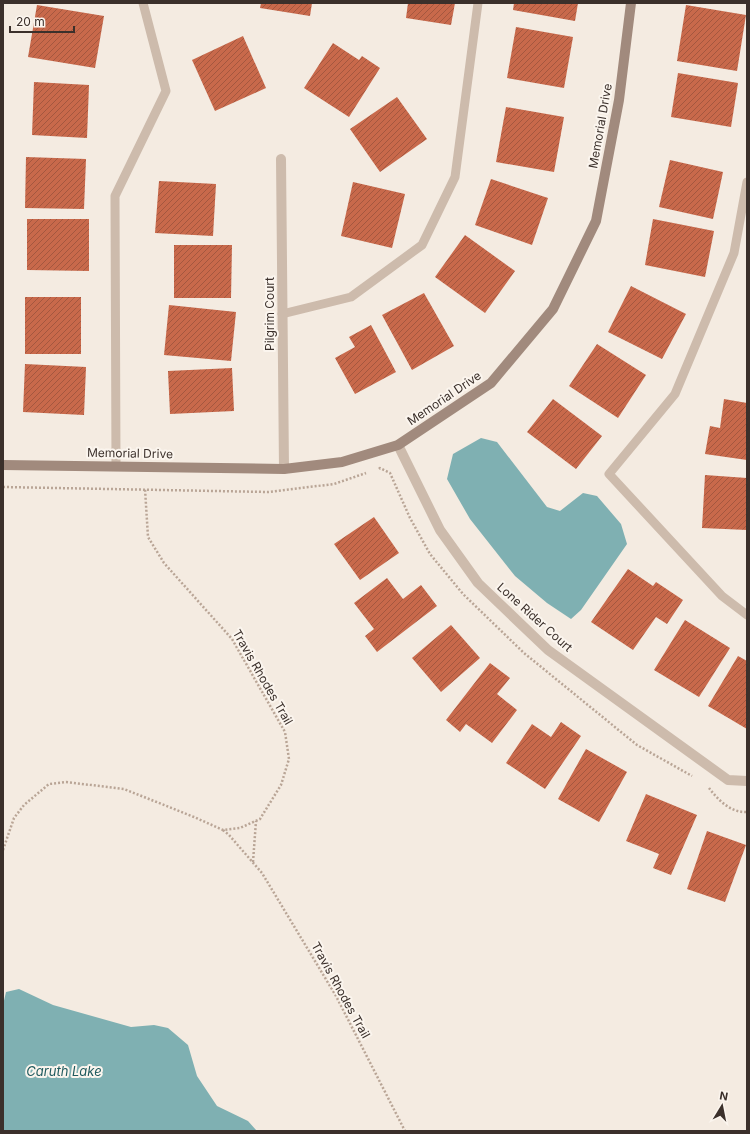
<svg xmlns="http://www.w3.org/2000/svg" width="750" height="1134" font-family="Inter,sans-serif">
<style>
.water{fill:#7fb0b2}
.building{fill:url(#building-hatch)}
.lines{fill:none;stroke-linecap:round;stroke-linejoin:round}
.path{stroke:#b9a596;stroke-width:2.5;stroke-dasharray:2 2;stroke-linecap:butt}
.lane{stroke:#cdbbac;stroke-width:9}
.street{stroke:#cdbbac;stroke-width:10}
.secondary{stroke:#a18a7d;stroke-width:10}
.labels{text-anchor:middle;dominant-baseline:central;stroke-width:4;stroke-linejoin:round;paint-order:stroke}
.street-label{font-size:12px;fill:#3b302b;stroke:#fbf5ee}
.water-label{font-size:13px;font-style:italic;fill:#1f5a5e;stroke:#fbf5ee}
</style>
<defs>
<pattern id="building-hatch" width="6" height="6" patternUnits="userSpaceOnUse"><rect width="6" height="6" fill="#c8694b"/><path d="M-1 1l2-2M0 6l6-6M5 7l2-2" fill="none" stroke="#a4573f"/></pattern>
</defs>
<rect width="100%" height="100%" fill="#f4ebe1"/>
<!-- water -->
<g class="water">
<polygon points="481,438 497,442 547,507 560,511 583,493 597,496 621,524 627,544 581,610 571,619 547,603 515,576 470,519 447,479 453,454"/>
<polygon points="19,989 53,1005 131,1027 154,1025 168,1028 188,1045 197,1076 217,1106 248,1121 257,1131 3,1131 3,1005 6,992"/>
</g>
<!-- building -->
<g class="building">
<polygon points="261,3 312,3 310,16 260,8"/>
<polygon points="408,3 455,3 451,25 406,18"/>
<polygon points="514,3 578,3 575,21 513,10"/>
<polygon points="37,5 104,16 95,68 28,57"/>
<polygon points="686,5 746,15 737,71 677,61"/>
<polygon points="516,27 573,37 564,88 507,78"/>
<polygon points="243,36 266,88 215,111 192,60"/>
<polygon points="333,43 359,60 362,56 380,68 349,117 304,88"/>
<polygon points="678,73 738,83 731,127 671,117"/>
<polygon points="34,82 89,85 87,138 32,135"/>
<polygon points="397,97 427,139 380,172 350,129"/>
<polygon points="506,107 564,117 554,172 496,162"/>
<polygon points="26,157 86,159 84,209 25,208"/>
<polygon points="670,160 723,172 713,219 659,207"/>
<polygon points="491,179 548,198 532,245 475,225"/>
<polygon points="159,181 216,184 213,236 155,233"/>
<polygon points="353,182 405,194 392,248 341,236"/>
<polygon points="27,219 89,219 89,271 27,270"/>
<polygon points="653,219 714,231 705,277 645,265"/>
<polygon points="465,235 515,271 485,313 435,277"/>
<polygon points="174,245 232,245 231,298 174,298"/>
<polygon points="631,286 686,314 662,359 608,332"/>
<polygon points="424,293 454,346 412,370 382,315"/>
<rect x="25" y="297" width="56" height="57"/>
<polygon points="169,305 236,312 231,361 164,355"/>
<polygon points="371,325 396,372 355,394 335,358 355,347 349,337"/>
<polygon points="597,344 646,375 618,418 569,386"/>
<polygon points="25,364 86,367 84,415 23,412"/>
<polygon points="232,368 234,411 170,414 168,371"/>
<polygon points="553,399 602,436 576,469 527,432"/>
<polygon points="724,399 747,403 747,460 705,454 710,426 720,428"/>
<polygon points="705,475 747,478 747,530 702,528"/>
<polygon points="374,517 399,553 360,580 334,544"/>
<polygon points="628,569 653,586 656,582 683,600 667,624 656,617 633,650 591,622"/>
<polygon points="387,578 403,599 421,585 437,606 377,652 365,636 374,629 354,603"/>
<polygon points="685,620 730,648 699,697 654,670"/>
<polygon points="451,625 480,658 441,692 412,658"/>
<polygon points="738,656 747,661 747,729 708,706"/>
<polygon points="490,663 510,678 497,694 517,710 492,743 466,724 460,732 446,720"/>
<polygon points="561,722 581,736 545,789 506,763 532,724 551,737"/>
<polygon points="586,749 627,772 599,822 558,799"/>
<polygon points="646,794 697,815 671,875 653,868 659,854 626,841"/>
<polygon points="707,831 746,845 725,902 687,889"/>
</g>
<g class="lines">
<!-- path -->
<g class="path">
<polyline points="379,469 380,468 390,473 410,518 430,554 463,594 524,653 637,745 692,776"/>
<polyline points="3,487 268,492 334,484 366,473"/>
<path d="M709,788C718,800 731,813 747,812"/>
<polyline points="223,830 229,835 262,873 336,996 405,1131"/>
<polyline points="3,850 14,818 24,805 49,784 66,782 124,789 194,817 223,830 240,828 260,819 281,785 289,759 285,732 232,639 164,563 148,537 145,489"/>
<polyline points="253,862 256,821"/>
</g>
<!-- lane -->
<g class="lane">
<polyline points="747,182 734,253 675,394 609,474 722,596 747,615"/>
<polyline points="282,314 351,297 422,245 455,177 478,3"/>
<polyline points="116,466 115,196 166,91 143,3"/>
</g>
<!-- street -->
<g class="street">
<polyline points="281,159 284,469"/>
<polyline points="398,445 440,530 478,583 548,650 728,780 747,781"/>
</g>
<!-- secondary -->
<polyline class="secondary" points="3,465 284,469 342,462 398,445 491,383 553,309 596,221 619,100 631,3"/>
</g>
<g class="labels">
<!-- street labels -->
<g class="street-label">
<text transform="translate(600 126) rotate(-80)">Memorial Drive</text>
<text transform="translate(269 314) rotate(-90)">Pilgrim Court</text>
<text transform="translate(444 398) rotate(-34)">Memorial Drive</text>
<text transform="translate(130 453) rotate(1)">Memorial Drive</text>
<text transform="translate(535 617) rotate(42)">Lone Rider Court</text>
<text transform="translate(263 677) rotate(60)">Travis Rhodes Trail</text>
<text transform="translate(341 990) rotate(61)">Travis Rhodes Trail</text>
</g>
<!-- water labels -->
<g class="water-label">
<text x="64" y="1071">Caruth Lake</text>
</g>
</g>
<!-- border -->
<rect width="750" height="1134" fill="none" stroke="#3b302b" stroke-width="8"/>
<!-- north arrow -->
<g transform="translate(722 1106) rotate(10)" stroke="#fbf5ee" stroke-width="3" paint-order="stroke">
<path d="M0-3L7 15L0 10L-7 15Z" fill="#3b302b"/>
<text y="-6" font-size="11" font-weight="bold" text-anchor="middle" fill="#3b302b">N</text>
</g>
<!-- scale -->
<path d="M10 26v6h64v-6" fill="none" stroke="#3b302b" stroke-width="2"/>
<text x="16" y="26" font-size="12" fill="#3b302b" stroke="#fbf5ee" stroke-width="3" paint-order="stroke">20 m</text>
</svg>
